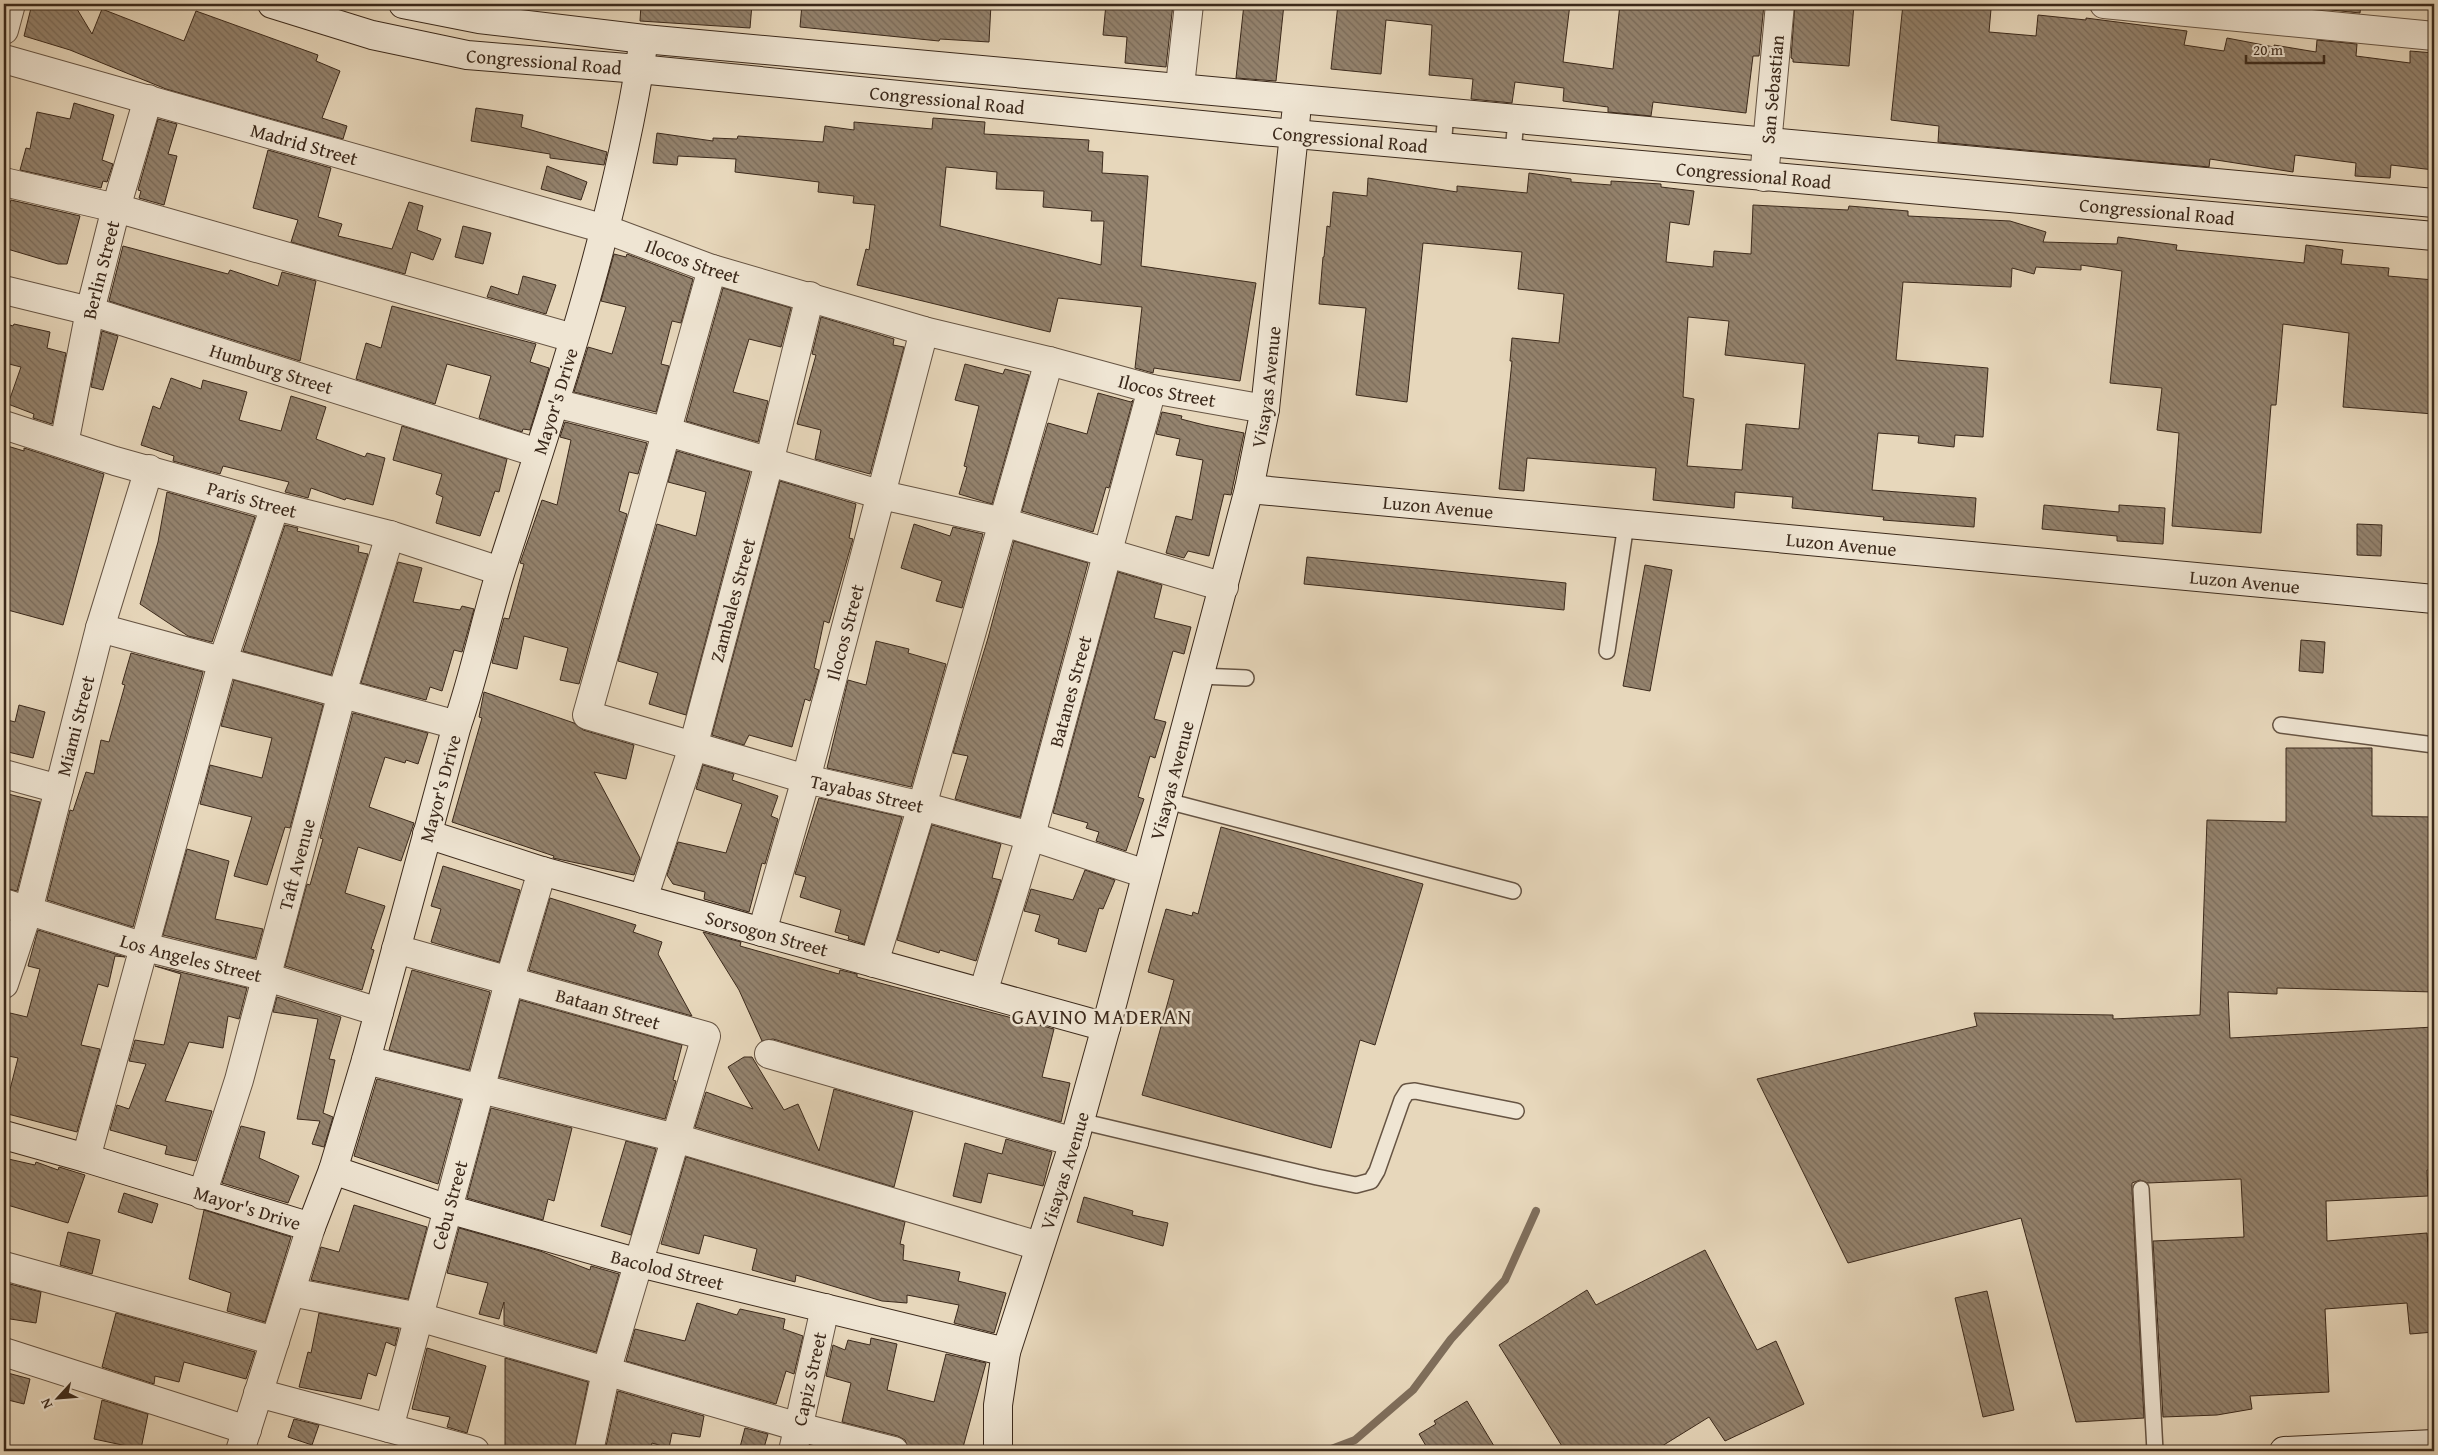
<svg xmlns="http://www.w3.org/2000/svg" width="2438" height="1455" font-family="'Gentium Book Plus',serif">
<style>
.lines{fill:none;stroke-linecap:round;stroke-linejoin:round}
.stream{stroke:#7f6e5b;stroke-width:8}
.building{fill:url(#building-back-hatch);stroke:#3b291b;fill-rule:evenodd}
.lane-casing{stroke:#665443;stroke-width:18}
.street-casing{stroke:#665443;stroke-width:30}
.secondary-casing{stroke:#3b291b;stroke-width:30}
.lane{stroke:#efe5d3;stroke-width:15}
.street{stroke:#efe5d3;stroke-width:28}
.secondary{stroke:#efe5d3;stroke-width:28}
.labels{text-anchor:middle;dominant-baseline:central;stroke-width:5;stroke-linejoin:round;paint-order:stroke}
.street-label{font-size:19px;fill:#3b291b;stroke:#efe5d3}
.quarter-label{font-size:21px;letter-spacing:1px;fill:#3b291b;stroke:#efe5d3}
</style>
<defs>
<pattern id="building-back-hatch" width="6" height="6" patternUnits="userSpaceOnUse" patternTransform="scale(1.25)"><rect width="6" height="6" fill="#94836e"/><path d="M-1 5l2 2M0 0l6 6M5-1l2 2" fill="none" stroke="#7a6b5a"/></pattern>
</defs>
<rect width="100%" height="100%" fill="#e7d7bb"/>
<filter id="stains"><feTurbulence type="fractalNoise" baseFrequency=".004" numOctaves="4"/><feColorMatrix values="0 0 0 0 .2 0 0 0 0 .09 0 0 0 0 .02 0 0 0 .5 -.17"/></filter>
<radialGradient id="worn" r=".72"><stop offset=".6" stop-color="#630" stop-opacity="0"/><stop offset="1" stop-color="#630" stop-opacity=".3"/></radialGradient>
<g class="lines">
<!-- stream -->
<polyline class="stream" points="1326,1451 1355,1440 1413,1390 1451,1339 1505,1280 1536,1211"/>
</g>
<!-- building -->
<g class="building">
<polygon points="32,4 74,4 92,34 102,9 184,41 196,11 318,55 316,61 340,71 322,118 347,126 343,139 166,89 70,50 24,36"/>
<polygon points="641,4 752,4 750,28 640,21"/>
<polygon points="802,4 991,4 989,42 940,39 939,41 800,27"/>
<polygon points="1106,4 1173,4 1166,67 1125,63 1127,37 1103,35"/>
<polygon points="1244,4 1284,4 1276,81 1236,78"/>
<polygon points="1338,4 1570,4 1563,62 1613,69 1620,4 1764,4 1759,56 1753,56 1746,113 1653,102 1651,116 1608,112 1608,107 1563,101 1564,88 1515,82 1512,103 1471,99 1473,79 1429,75 1432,25 1386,20 1381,74 1331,69"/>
<polygon points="1795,4 1854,4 1849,66 1793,62 1793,59 1791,58"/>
<polygon points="1903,4 1942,4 1991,9 1989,32 2036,36 2038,15 2086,20 2086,18 2187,31 2184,45 2224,51 2227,38 2274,47 2274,45 2316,52 2317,40 2357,44 2356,56 2410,63 2410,51 2434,53 2434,170 2391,165 2390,178 2355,176 2356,163 2295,155 2293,172 2210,159 2209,167 1938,142 1939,126 1891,120"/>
<polygon points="2323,4 2361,4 2360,13 2322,9"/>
<polygon points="74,103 114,115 102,160 113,164 107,182 103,181 101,188 20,170 26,148 30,149 37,112 70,119"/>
<polygon points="476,108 523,115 521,127 607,152 604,165 550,158 550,154 471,141"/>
<path d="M933,118L985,122L984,134L1089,140L1088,151L1103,152L1102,173L1148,176L1141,266L1256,283L1240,381L1154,368L1153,373L1135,368L1142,307L1058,298L1050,332L857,285L866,249L869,250L875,205L853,203L854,196L818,192L819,182L735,172L736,159L678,156L677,165L653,163L657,133L713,141V138L737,139L738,136L823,142L825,126L854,130V122L932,129ZM946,167L997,172L996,189L1044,191L1043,207L1092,211L1091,221H1104L1101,265L940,226Z"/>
<polygon points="158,119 177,124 168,154 177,156 164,205 139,198 141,191 138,190"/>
<polygon points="268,150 331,168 318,217 342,224 338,236 392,249 409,202 423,206 417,230 441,239 433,260 411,252 405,274 291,242 298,220 253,208"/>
<polygon points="547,166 587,182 581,200 541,189"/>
<path d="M1529,173L1571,179V182L1611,185V181L1661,184V187L1694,191L1689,225L1670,222L1666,262L1713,267L1714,251L1751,254L1753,205L1848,210L1849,206L1908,211V216L2010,221L2046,232L2043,242L2117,244L2118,237L2177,245L2176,250L2304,263L2306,245L2343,250L2341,264L2389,268L2388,276L2434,280V414L2343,407L2349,333L2283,324L2276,405H2271L2261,533L2172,526L2179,433L2157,430L2162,388L2110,383L2122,271L2081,265V270L2036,267L2034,274L2012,268L2011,287L1903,282L1896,360L1988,368L1983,437L1955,435L1954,447L1918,443L1919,436L1878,433L1872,490L1976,498L1974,527L1883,520L1884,517L1792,508L1793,497L1735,492L1734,508L1653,500L1656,468L1527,458L1524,491L1499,489L1512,361H1510L1512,338L1559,343L1564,294L1518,289L1522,252L1423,243L1407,402L1356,395L1366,308L1319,304L1323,257H1324L1327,226L1330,227L1333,192L1367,196L1368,178L1457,192V186L1527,193ZM1688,317L1729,321L1725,355L1805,364L1799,429L1746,424L1742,470L1687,466L1694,399L1683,397Z"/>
<polygon points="11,200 80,216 67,264 58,264 4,248 4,205 9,206"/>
<polygon points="463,226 491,233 483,264 455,257"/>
<polygon points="123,246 228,274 230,270 278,286 282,272 316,281 300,361 109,301"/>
<polygon points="614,254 626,257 627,254 693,279 681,323 672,321 661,364 669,366 656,412 574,392 588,347 612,354 626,307 601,301"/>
<polygon points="523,276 556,285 546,314 487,297 491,286 518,295"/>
<polygon points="723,288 791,308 781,347 749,339 733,392 768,401 758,442 686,421"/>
<polygon points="392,306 536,344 530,362 549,368 530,430 523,429 522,432 479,418 491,376 447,364 435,404 356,379 366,343 381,348"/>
<polygon points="821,317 894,339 893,345 904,347 870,474 815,459 821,430 797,424 816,355 812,354"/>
<polygon points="4,323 13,326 14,324 50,332 47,348 66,353 52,424 33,418 34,414 8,404 21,367 5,363 8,349 4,348"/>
<polygon points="102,331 118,336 103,390 91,387"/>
<polygon points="965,364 1003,374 1005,369 1029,375 992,504 959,494 967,467 964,466 979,406 955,400"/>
<polygon points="171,378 201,389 203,380 247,392 239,420 281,431 291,396 326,407 316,439 365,457 367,453 385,458 373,505 346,498 345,500 311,488 308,498 285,492 289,482 223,466 220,474 173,461 174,456 141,445 153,406 160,409"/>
<polygon points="1098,393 1131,402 1133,400 1109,488 1106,487 1093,532 1022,511 1048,423 1087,434"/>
<polygon points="1162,412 1182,416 1181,419 1204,425 1244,433 1231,495 1224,494 1209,556 1188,551 1184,558 1166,553 1176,516 1192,520 1203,460 1176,455 1180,439 1156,434"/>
<polygon points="565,422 647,443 638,474 629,472 619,511 627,514 579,684 560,680 568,648 524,636 517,669 492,663 504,618 509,619 524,564 520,563 542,500 557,505 571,440 560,437"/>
<polygon points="402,426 507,459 499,492 495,491 480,536 436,523 443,497 436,494 442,474 393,460"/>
<polygon points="4,445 24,451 24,448 104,474 63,625 4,609"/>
<polygon points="677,451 750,472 686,715 649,704 658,673 618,661 657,524 696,536 706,492 668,482"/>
<polygon points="780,481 856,504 849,538 853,539 829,623 824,621 814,668 819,670 810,701 805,699 792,747 749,735 744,745 712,735"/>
<polygon points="167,492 255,517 212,642 188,636 140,604 158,542"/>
<polygon points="2044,505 2119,512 2119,505 2165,508 2163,544 2117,541 2117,536 2042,529"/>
<polygon points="914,524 950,536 953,527 983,534 962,608 936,601 942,581 901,568"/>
<polygon points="2357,524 2382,525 2381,556 2357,555"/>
<polygon points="285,525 298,528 297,531 359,546 358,552 368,554 331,675 243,651"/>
<polygon points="1014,541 1088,563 1020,817 955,799 968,756 953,753 988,638"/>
<polygon points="1307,557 1566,583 1564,610 1304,584"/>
<polygon points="398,562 422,568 413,602 460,610 462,606 474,609 462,652 454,650 442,691 430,687 426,700 361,683"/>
<polygon points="1645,565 1672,570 1650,691 1623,686"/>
<polygon points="1118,572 1162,585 1154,618 1191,627 1184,654 1173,651 1154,719 1166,722 1155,758 1150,756 1138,797 1144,799 1126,851 1096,841 1099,832 1086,828 1088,823 1053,813"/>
<polygon points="2301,640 2325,642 2323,673 2299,671"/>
<polygon points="876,641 909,649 908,653 946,664 911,787 827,768 848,680 866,685"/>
<polygon points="131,653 203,672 133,927 47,900 70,810 73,811 86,772 94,774 101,740 109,742 125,685 122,684"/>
<polygon points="234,680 323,705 290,828 285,827 267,885 234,876 252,817 200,804 210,765 262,778 272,738 221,726"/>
<polygon points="484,692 574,723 583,730 634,745 626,779 594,772 640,858 634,875 553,858 554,856 452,822 482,718 479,717"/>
<polygon points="19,705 45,712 33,758 4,751 4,719 15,722"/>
<polygon points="353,713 428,733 418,764 406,760 405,763 385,757 369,807 414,823 401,861 358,847 345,893 385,906 371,949 374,950 362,990 285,966 307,884 310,885 323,839 320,838"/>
<polygon points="2286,748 2372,748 2372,816 2434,817 2434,992 2277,988 2277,994 2228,992 2230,1038 2434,1027 2434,1170 2427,1170 2428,1196 2326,1201 2327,1241 2427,1233 2434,1332 2410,1334 2407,1303 2325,1309 2329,1392 2250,1396 2252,1409 2217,1415 2163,1417 2153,1241 2244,1237 2241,1179 2148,1183 2140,1180 2132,1183 2132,1190 2144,1418 2076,1422 2021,1218 1848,1263 1757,1079 1977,1026 1974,1013 2113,1015 2113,1019 2200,1015 2207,820 2286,822"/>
<polygon points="703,765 734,774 732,780 778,796 771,816 778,819 765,864 762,863 749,912 704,899 705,892 673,884 667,875 678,842 726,853 742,804 696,789"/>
<polygon points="4,793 40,802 17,891 4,888"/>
<polygon points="819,798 902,817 864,944 848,939 849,936 835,932 841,910 800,897 806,877 795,874"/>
<polygon points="932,825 1001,844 992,878 1001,880 976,961 940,950 939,953 897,940"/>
<polygon points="1221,827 1423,884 1375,1045 1360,1040 1331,1148 1142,1095 1174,980 1148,972 1166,909 1192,916 1193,912 1198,914"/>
<polygon points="187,849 229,861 215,919 263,929 255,958 163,935"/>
<polygon points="443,866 520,890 499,962 431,942 441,909 431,906"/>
<polygon points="1085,870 1115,880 1103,909 1099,908 1086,952 1058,944 1059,939 1035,931 1040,915 1024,911 1031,889 1073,900"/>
<polygon points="550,898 636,925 633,932 662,942 658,954 692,1016 529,970"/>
<polygon points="38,930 125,957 115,956 108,987 98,984 81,1045 100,1049 77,1132 4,1113 18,1058 4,1055 4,1040 10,1013 27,1017 40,969 28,966"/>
<polygon points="703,932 741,942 740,946 839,974 840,970 857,974 857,977 1054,1029 1042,1077 1070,1083 1061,1122 773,1039 762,1041 739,990"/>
<polygon points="155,966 247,988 239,1019 228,1016 223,1048 189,1042 165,1101 212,1111 196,1161 165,1154 167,1146 110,1130 117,1105 129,1109 146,1064 129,1061 135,1040 164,1045 181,974"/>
<polygon points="412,970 490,992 469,1070 389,1050"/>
<polygon points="277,997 341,1017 329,1059 335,1060 323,1113 333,1117 324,1147 312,1144 320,1121 297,1119 318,1019 273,1012"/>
<polygon points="520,1000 682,1045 673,1080 676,1081 665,1119 499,1077"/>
<polygon points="744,1057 752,1057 784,1110 798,1104 819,1151 834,1089 913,1112 894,1187 695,1127 706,1092 753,1109 728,1067"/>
<polygon points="377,1079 461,1100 438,1184 354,1156"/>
<polygon points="491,1108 572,1128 554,1201 548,1199 543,1220 467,1198"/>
<polygon points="241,1126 265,1132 259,1158 299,1176 288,1203 222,1183"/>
<polygon points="1006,1139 1052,1152 1043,1186 988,1173 981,1203 953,1196 965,1143 1002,1154"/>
<polygon points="626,1141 656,1149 631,1235 601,1226"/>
<polygon points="686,1157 905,1222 900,1244 904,1245 903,1260 960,1272 958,1281 1006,1293 994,1333 954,1323 959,1305 907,1295 907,1303 882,1301 796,1275 795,1282 752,1270 757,1249 704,1235 699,1254 661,1244"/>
<polygon points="4,1158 35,1165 36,1162 58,1170 59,1167 85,1175 68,1223 4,1204"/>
<polygon points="124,1193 158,1204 152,1223 118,1212"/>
<polygon points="1084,1197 1133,1211 1132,1215 1168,1223 1163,1246 1077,1222"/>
<polygon points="354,1205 427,1227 408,1299 311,1280 321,1247 339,1252"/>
<polygon points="204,1210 291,1237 265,1322 227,1311 231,1293 189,1279"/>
<polygon points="459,1228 540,1251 590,1270 591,1266 619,1274 596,1352 504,1325 504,1302 499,1319 479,1314 488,1283 447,1273"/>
<polygon points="68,1232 100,1240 92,1274 60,1265"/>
<polygon points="1705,1250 1757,1350 1776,1341 1804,1404 1725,1441 1709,1417 1654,1451 1565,1451 1499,1345 1587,1290 1596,1305"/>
<polygon points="6,1283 41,1292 36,1323 4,1318"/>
<polygon points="1987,1291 2014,1410 1983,1417 1955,1298"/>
<polygon points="697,1303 737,1315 740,1309 785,1319 783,1329 803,1336 794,1374 786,1371 776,1404 626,1361 635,1329 685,1341"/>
<polygon points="116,1313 255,1352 246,1379 184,1362 179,1382 155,1376 154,1384 102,1367"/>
<polygon points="319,1313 399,1329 395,1346 386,1342 376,1376 368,1373 361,1399 299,1387 308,1352 311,1353"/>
<polygon points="871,1338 897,1344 887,1390 934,1402 946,1354 986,1363 962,1451 909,1451 905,1440 898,1436 842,1422 851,1383 826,1376 833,1345 845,1350 848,1340 870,1345"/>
<polygon points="427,1348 486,1366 467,1433 447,1427 450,1417 412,1409"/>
<polygon points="505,1358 588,1382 574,1451 505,1451"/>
<polygon points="4,1372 30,1379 24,1404 4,1399"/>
<polygon points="618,1391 704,1416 700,1437 672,1433 669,1448 652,1443 650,1451 605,1451"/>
<polygon points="102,1400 148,1414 141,1449 94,1439"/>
<polygon points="1467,1401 1497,1451 1429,1451 1419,1434 1436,1424 1434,1421"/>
<polygon points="294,1419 319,1425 312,1445 288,1437"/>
<polygon points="745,1428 768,1434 763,1451 739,1451"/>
</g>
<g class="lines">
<!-- lane casing -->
<g class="lane-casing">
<g id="lane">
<polyline points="1443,148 1446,112"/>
<polyline points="1513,154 1516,118"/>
<polyline points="1607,651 1626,524"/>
<polyline points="1200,676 1246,678"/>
<polyline points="2281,725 2434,745"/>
<polyline points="1167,801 1513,891"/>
<polyline points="1080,1121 1317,1177 1356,1185 1371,1181 1377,1171 1402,1100 1407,1092 1415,1091 1516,1111"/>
<polyline points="2141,1189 2155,1451"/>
</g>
</g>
<!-- street casing -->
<g class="street-casing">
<g id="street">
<polyline points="2104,4 2434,36"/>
<polyline points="4,30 11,4"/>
<path id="s1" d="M4,59L605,229L712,269L924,331L1049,361L1152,389L1265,409"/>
<polyline points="1180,86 1189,4"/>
<path id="s2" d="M1764,177L1780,4"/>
<polyline points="4,182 116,208 573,338"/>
<path id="s3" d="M712,269L587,715L806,779L922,806L1030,836L1146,874"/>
<path id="s4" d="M4,290L90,311L538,453"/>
<polyline points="555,403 665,431 882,495 1003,522 1224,587"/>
<path id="s5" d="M4,425L115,461L275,506L390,535L500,571"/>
<path id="s6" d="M64,444L90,311L116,208L148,99"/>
<polyline points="100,628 457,725"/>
<polyline points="4,774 59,789"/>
<path id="s7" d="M643,899L693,747L769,463L810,296"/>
<path id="s8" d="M4,903L145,947L267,977L379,1012"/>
<path id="s9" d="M762,932L806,779L924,331"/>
<path id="s10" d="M396,949L706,1036L606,1372L589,1451"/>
<polyline points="874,963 922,806 1049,361"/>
<path id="s11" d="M4,984L28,911L100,628L149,469"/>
<path id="s12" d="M983,993L1034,824L1152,389"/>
<polyline points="769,1054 1074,1142"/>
<polyline points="366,1060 676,1138 1039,1246"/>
<polyline points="86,1158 223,660 275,506"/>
<path id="s13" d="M202,1195L239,1080L342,693L390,535"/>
<polyline points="4,1266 275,1341"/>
<polyline points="291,1292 419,1317 799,1427 894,1451"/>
<polyline points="4,1352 247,1430"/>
<polyline points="258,1393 475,1451"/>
<path id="s14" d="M389,1428L509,982L542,871"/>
<polyline points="240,1451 311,1227"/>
<path id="s15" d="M793,1451L825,1308"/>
</g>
</g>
<!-- secondary casing -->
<g class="secondary-casing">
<g id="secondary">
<path id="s16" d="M272,4L372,35L467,55L639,69L1262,131L2434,236"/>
<polyline points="403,4 479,19 644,39 2434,203"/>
<path id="s17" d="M1249,489L2434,599"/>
<path id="s18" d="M427,834L542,871L1106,1027"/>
<path id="s19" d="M4,1135L86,1158L311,1227L333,1170L366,1060L457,725C476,671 486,615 504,561C557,396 615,225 642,52"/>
<path id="s20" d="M333,1170L448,1209L639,1263L1006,1352"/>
<path id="s21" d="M998,1451V1405L1006,1352L1074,1142L1106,1027L1249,489L1265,409L1296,115"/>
<polyline points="2284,1451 2434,1444"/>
</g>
</g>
<!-- lane -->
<use href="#lane" class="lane"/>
<!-- street -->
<use href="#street" class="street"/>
<!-- secondary -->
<use href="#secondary" class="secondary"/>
</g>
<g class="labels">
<!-- street labels -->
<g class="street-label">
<text stroke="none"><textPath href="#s16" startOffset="279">Congressional Road</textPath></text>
<text stroke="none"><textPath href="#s2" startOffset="88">San Sebastian</textPath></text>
<text stroke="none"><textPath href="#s16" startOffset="684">Congressional Road</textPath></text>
<text stroke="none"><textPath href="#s16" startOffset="1089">Congressional Road</textPath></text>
<text stroke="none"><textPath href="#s1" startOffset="312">Madrid Street</textPath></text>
<text stroke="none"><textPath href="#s16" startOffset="1494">Congressional Road</textPath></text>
<text stroke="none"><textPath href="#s16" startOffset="1899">Congressional Road</textPath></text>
<text stroke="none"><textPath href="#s1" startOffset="718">Ilocos Street</textPath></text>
<text stroke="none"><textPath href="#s6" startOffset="178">Berlin Street</textPath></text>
<text stroke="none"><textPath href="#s4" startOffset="279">Humburg Street</textPath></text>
<text stroke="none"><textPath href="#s21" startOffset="1100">Visayas Avenue</textPath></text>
<text stroke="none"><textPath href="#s1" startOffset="1210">Ilocos Street</textPath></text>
<text stroke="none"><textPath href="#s19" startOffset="1182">Mayor's Drive</textPath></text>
<text stroke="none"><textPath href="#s5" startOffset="259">Paris Street</textPath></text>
<text stroke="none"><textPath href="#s17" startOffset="190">Luzon Avenue</textPath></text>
<text stroke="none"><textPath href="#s17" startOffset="595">Luzon Avenue</textPath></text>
<text stroke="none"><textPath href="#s17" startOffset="1000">Luzon Avenue</textPath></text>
<text stroke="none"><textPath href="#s7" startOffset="312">Zambales Street</textPath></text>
<text stroke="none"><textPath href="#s9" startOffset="311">Ilocos Street</textPath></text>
<text stroke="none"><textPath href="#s12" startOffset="314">Batanes Street</textPath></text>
<text stroke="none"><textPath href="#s11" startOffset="268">Miami Street</textPath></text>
<text stroke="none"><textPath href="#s21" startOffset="695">Visayas Avenue</textPath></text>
<text stroke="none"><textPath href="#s19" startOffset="778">Mayor's Drive</textPath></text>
<text stroke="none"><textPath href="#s3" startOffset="754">Tayabas Street</textPath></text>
<text stroke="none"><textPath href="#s13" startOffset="344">Taft Avenue</textPath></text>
<text stroke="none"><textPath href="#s18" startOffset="354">Sorsogon Street</textPath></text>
<text stroke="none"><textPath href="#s8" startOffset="195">Los Angeles Street</textPath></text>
<text stroke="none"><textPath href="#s10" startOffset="220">Bataan Street</textPath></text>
<text stroke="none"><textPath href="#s21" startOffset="290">Visayas Avenue</textPath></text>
<text stroke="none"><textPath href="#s14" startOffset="231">Cebu Street</textPath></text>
<text stroke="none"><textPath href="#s19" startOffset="254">Mayor's Drive</textPath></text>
<text stroke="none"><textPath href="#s20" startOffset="349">Bacolod Street</textPath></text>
<text stroke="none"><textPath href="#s15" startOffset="74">Capiz Street</textPath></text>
</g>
<!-- quarter labels -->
<g class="quarter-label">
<text x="1102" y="1016">GAVINO MADERAN</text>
</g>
</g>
<!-- margin -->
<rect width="2438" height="1455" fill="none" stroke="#e7d7bb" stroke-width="20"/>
<rect x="5" y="5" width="2428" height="1445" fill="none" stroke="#3b291b" stroke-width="2.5"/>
<rect x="10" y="10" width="2418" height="1435" fill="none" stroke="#3b291b"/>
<!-- north arrow -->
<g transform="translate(58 1398) rotate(244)" stroke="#efe5d3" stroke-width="4" paint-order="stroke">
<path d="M0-4L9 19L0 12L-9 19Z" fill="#3b291b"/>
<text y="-8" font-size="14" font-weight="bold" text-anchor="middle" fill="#3b291b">N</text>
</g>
<!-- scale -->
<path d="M2246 55v8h78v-8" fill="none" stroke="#3b291b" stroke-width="2.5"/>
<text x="2253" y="55" font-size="15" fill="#3b291b" stroke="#efe5d3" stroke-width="4" paint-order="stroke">20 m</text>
<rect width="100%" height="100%" filter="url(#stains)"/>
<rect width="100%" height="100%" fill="url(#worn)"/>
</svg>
